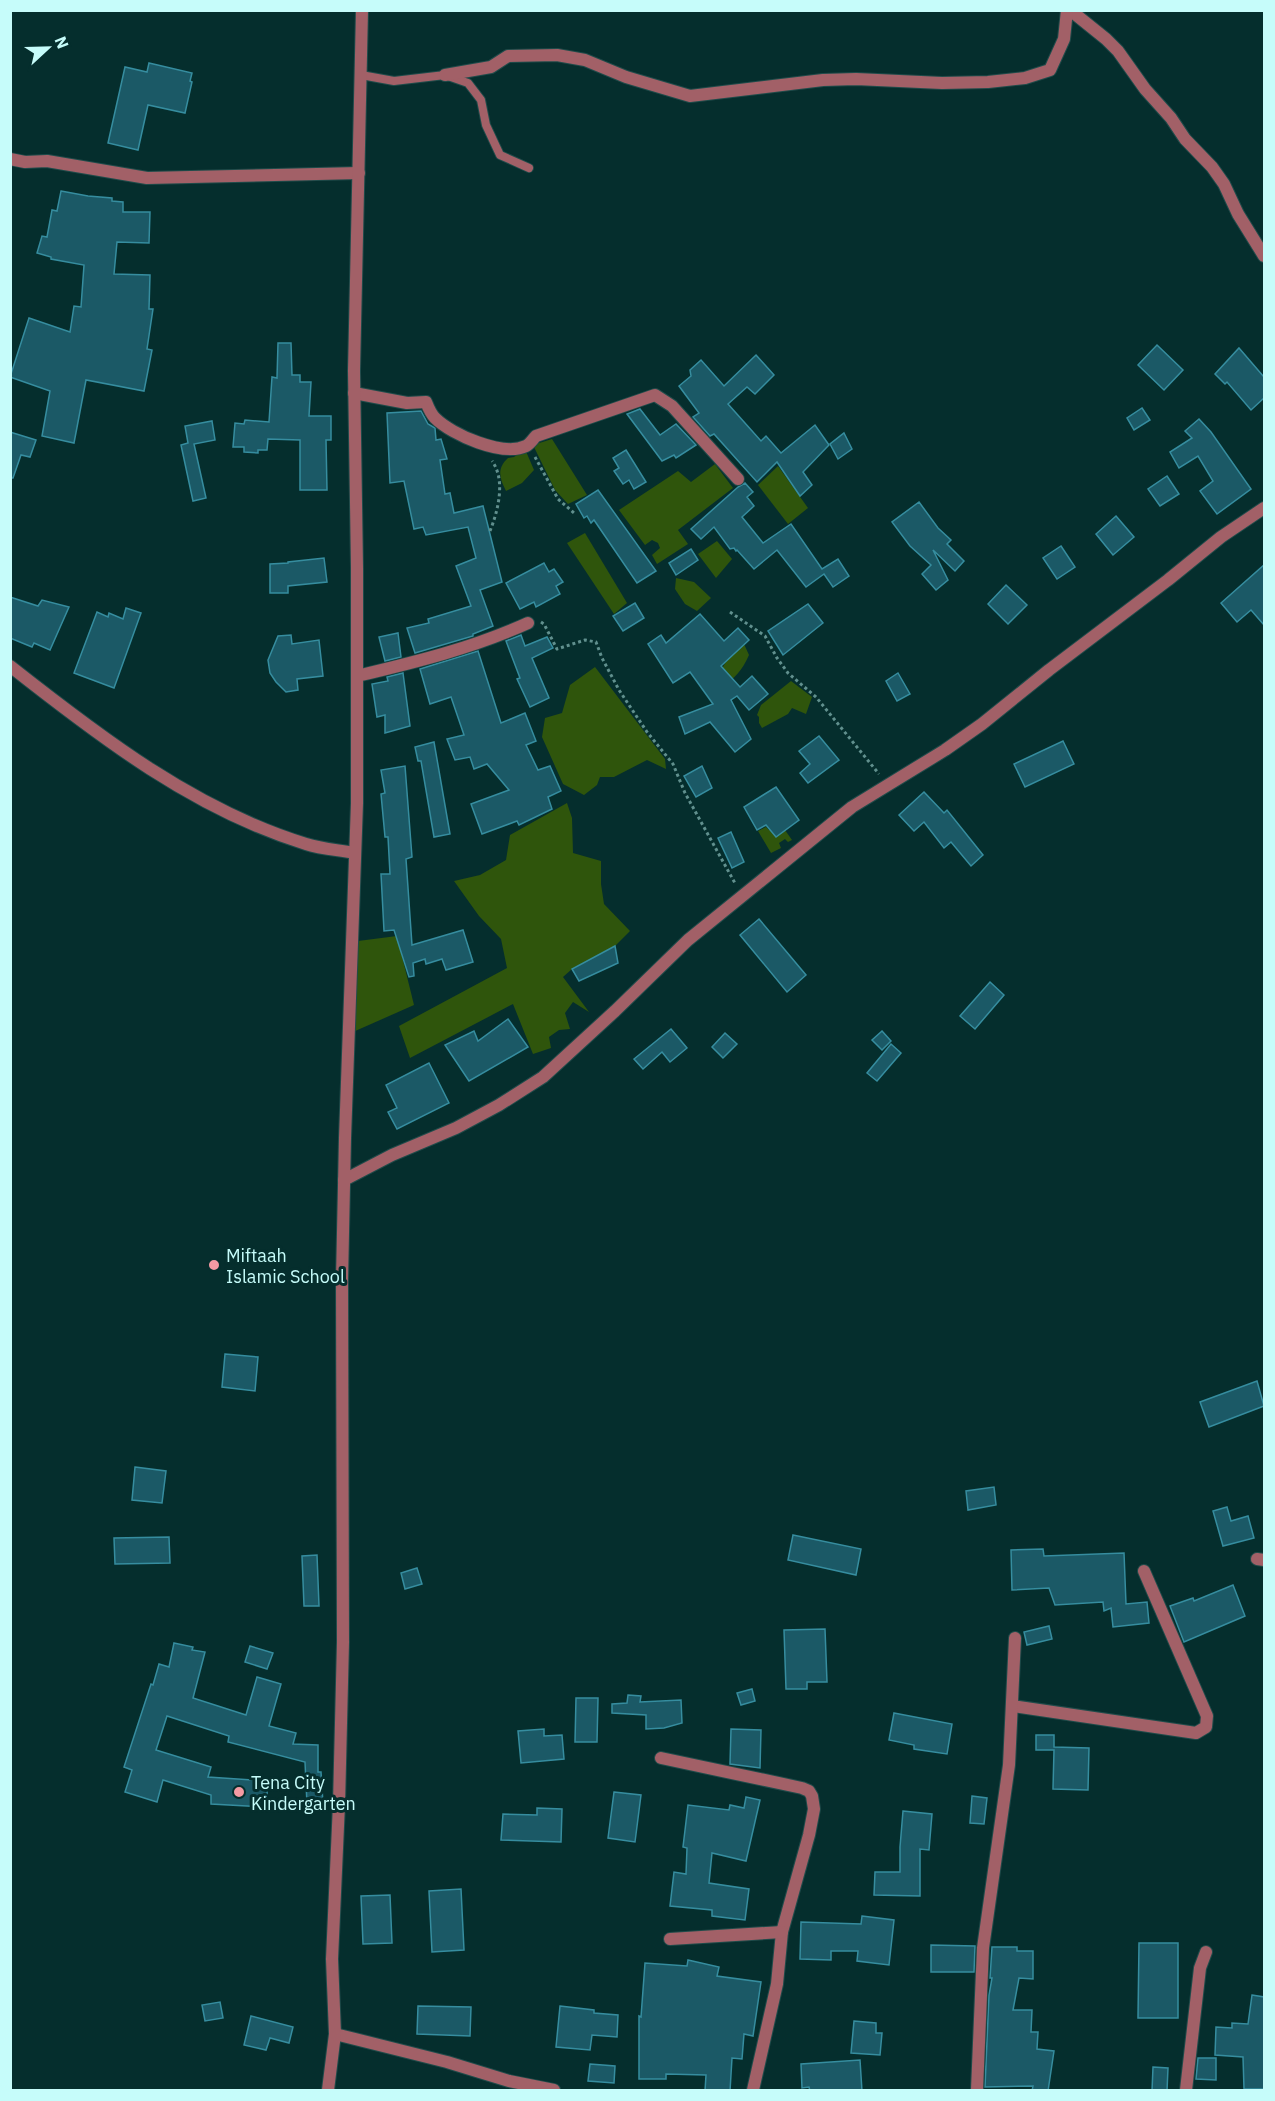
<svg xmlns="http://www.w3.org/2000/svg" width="1275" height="2101" font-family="'IBM Plex Sans',sans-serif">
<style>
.green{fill:#2f550c}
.building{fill:#1b5966;stroke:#368d9f;stroke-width:1.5}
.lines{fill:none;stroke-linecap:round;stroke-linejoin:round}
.lane-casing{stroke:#204b4a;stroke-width:10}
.street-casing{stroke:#204b4a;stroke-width:14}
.path{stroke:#61908e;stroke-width:3;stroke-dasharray:3 3;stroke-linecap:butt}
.lane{stroke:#a26067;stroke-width:8}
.street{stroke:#a26067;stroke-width:12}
.poi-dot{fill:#f49aa3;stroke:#052e2d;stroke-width:2}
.labels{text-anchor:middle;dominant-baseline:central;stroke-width:6;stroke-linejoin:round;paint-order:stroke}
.poi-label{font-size:18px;fill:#c6fcfa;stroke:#052e2d;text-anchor:start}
</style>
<rect width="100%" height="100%" fill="#052e2d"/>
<!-- green -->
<g class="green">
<polygon points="552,439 587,495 568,504 555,490 533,445"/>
<path d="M525,449L534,470L522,483L506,491C500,479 496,469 508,458L514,457Z"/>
<polygon points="715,464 733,488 678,530 688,544 657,564 652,555 660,548 658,543 652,540 645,545 619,510 678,471 691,482"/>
<polygon points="778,466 808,508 788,524 758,485"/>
<polygon points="585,533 627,603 614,614 567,543"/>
<polygon points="717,541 732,559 716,578 698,554"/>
<polygon points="676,578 694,582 711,598 697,611 685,604 675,589"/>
<path d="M744,644L749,655C742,671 735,678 720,688C718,665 728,659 744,644Z"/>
<polygon points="595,667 665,759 666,769 647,760 614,777 600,777 597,785 584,795 563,784 542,737 545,718 562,713 570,685"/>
<polygon points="791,681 812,697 806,714 792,708 788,714 762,728 759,723 759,717 757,715 761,705"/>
<polygon points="567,803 572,818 573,853 601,861 601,884 604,904 630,931 615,946 572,969 563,977 589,1012 573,1002 565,1013 570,1029 559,1030 549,1037 551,1048 533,1054 513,1004 410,1058 399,1026 507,968 501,939 479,916 454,881 480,875 506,860 510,835"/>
<polygon points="780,823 792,840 788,842 785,839 779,843 781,848 771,853 758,831 766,827 769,830"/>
<polygon points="397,936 414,1005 353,1032 358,941"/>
</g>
<!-- building -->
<g class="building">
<polygon points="149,63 192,73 190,81 192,82 185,113 148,105 138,150 108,143 125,67 147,72"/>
<polygon points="61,191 88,196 112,198 112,201 123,202 123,212 150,212 149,243 117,242 114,274 150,275 149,309 153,309 147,349 152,350 144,391 86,380 74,443 42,436 50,391 10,377 29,318 70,332 74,306 81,307 84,265 51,259 51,257 37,253 42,236 47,237 52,210 57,211"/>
<polygon points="278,343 291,343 292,375 300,375 300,382 311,382 309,416 331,416 331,440 326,440 327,490 300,490 300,440 268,439 267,450 258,450 258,453 244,452 244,447 233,447 235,423 244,424 245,420 269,422 272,377 277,378"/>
<polygon points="1157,345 1183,370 1164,390 1138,365"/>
<polygon points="1239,348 1264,377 1264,398 1251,410 1227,382 1225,384 1215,374"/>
<polygon points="756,355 774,375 755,394 747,387 728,404 761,441 766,436 781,453 815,425 829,445 803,472 812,485 800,496 777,462 757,482 714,434 710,436 693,417 699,413 679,386 691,376 690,370 701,360 724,386"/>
<polygon points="1142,408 1150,420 1134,430 1127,418"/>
<polygon points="640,409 660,435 676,424 696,445 676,458 674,455 662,461 627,414"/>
<polygon points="421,411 428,424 435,428 436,440 441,439 447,459 440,460 445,494 450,493 454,513 483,506 502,582 480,590 493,626 473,634 473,636 415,653 407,628 429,623 428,619 471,606 456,566 476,558 468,527 426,535 423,527 414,529 404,481 390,483 387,413"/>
<polygon points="1199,419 1211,432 1251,489 1217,514 1200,491 1213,481 1198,456 1179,468 1170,452 1192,438 1185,431"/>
<polygon points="212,421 215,440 194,444 206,498 193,501 181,445 188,443 185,426"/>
<polygon points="10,432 36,440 30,457 21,455 13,478 10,478"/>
<polygon points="844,433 852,449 838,459 830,444"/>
<polygon points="626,450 646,482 634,489 629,480 623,484 614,471 619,468 613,458"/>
<polygon points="1167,476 1179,494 1160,506 1148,489"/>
<polygon points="745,483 753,492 747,497 754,506 742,517 763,543 791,524 822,569 838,559 849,576 833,587 824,574 806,587 777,550 754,569 737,550 736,551 734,548 730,549 714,527 701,539 691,529 738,487"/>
<polygon points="598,490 656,571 637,583 594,520 591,523 587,516 584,518 576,504"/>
<polygon points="919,502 938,528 951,540 947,544 964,561 955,571 933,550 948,580 936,590 922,574 931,565 910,546 892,522"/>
<polygon points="1116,516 1134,537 1113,555 1096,534"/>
<polygon points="1061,546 1075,567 1057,579 1043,558"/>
<polygon points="691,549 698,560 676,575 669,563"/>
<polygon points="324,558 327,582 288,586 288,593 270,593 270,564 288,563 288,562"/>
<polygon points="544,563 549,572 554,569 563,582 556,586 560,594 536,607 534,602 520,609 506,583"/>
<polygon points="1264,565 1264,625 1251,610 1237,622 1221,603"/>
<polygon points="1006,585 1027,605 1008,624 988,604"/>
<polygon points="10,597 38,606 42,600 69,607 50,650 34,643 32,647 10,638"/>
<polygon points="635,603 644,618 623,631 613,616"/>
<polygon points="808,604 823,623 783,655 768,631"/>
<polygon points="126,608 141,613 114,688 74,673 97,612 108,617 109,613 123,619"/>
<polygon points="700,614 724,641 738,628 749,640 721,666 740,687 752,676 768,694 749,710 737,696 731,700 751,739 735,752 710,722 685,734 679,717 713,704 690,672 673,683 648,644 661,635 666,643"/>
<polygon points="398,633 401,657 385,661 379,637"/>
<polygon points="291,635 292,644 319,640 323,676 297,679 298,690 286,692 276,682 270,673 268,660 278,636"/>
<polygon points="521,635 525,646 547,637 553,648 532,658 549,698 530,707 517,679 520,678 506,641"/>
<polygon points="478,651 501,723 525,713 536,741 526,745 538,770 550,766 561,791 548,797 552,809 519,825 517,821 482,834 471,804 509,790 487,764 474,769 470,757 455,760 447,739 464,735 451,697 430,704 420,669"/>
<polygon points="403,673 410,726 385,733 385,715 377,717 372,684 388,681 387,677"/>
<polygon points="898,673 910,694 897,701 886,681"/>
<polygon points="819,736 839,760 808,783 800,773 810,764 799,751"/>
<polygon points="1063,741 1074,764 1025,787 1014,764"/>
<polygon points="434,742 450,834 434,837 421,761 418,761 415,747"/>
<polygon points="405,766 412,857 406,859 412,945 463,930 473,962 446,970 442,959 426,964 425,959 413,963 414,976 409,977 394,930 384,931 381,874 390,874 388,837 385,837 381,794 385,793 381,770"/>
<polygon points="702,766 712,788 696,797 684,776"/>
<polygon points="776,787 799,820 776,837 766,825 757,830 744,807"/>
<polygon points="924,792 944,813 947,810 983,855 971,866 951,842 944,848 924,822 914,831 899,815"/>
<polygon points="731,832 744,862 732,868 718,838"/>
<polygon points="759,919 806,975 787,992 740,935"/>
<polygon points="615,946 618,963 579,981 572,969"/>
<polygon points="990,982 1004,995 975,1029 960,1016"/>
<polygon points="508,1019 528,1047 469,1081 445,1045 474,1031 478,1041"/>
<polygon points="671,1029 687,1048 670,1062 662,1052 643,1069 634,1059"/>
<polygon points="882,1031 891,1041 882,1050 872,1040"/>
<polygon points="725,1033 737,1044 723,1058 712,1047"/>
<polygon points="891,1044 901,1053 877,1081 867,1073"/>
<polygon points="429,1063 449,1103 397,1129 388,1112 397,1108 386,1085"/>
<polygon points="225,1354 258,1357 255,1391 222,1387"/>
<polygon points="1257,1381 1264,1406 1209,1427 1200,1402"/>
<polygon points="135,1467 166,1471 162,1503 132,1500"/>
<polygon points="994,1487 996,1505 968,1510 966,1491"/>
<polygon points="1227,1507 1231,1521 1248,1516 1254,1538 1223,1546 1213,1511"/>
<polygon points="793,1535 861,1549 856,1575 788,1560"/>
<polygon points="169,1537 170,1563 115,1564 114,1538"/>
<polygon points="1043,1549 1044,1556 1124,1553 1126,1604 1147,1602 1149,1623 1113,1627 1111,1608 1104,1611 1103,1602 1055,1605 1049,1588 1012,1590 1011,1550"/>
<polygon points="317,1555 319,1606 304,1606 302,1556"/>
<polygon points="417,1568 422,1584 405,1589 401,1573"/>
<polygon points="1233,1585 1245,1616 1184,1642 1170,1606 1193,1598 1194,1601"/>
<polygon points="1049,1626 1052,1639 1027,1645 1024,1632"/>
<polygon points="825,1629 827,1682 807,1682 807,1689 786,1689 784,1630"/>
<polygon points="174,1643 193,1647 192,1650 205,1652 193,1698 246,1715 257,1677 281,1684 269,1726 296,1733 293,1744 318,1745 318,1772 321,1772 323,1804 307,1804 305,1762 228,1742 229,1736 167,1716 156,1750 211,1767 208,1777 268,1781 266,1807 211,1804 211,1795 163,1780 157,1802 125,1792 132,1770 124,1767 151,1684 153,1685 159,1664 169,1667"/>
<polygon points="250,1646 273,1653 267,1669 245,1662"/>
<polygon points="752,1689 755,1701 741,1705 737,1693"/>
<polygon points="628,1695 641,1696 640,1702 681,1700 682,1723 664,1728 646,1729 646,1715 612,1713 612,1704 627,1703"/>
<polygon points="576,1698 598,1698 597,1742 575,1742"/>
<polygon points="894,1713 952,1724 947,1754 914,1749 914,1745 889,1740"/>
<polygon points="544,1729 544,1736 562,1735 564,1759 521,1763 518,1731"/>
<polygon points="731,1729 761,1730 760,1768 730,1764"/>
<polygon points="1036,1735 1054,1735 1054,1747 1089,1748 1088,1790 1053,1789 1054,1750 1036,1750"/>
<polygon points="614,1792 641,1795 635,1842 608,1838"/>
<polygon points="972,1796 987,1798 984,1824 970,1823"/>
<polygon points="746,1797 760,1800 746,1861 712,1853 709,1883 749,1889 745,1920 712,1916 712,1910 670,1906 674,1872 686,1874 687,1848 683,1847 688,1805 729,1810 730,1805 744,1808"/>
<polygon points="537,1808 562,1809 561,1842 501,1840 503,1814 537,1815"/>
<polygon points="903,1811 932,1814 929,1850 920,1849 920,1896 874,1895 875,1872 900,1872 900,1847"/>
<polygon points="461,1889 464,1950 432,1952 429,1891"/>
<polygon points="390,1895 392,1943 363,1944 361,1896"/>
<polygon points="862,1916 894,1920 889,1965 857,1961 858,1951 831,1951 831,1960 800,1959 801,1922 861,1924"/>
<polygon points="1139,1943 1178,1943 1178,2018 1138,2018"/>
<polygon points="931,1945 975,1946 974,1972 931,1972"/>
<polygon points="992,1947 1017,1947 1017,1951 1033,1951 1033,1979 1019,1978 1013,2010 1032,2010 1031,2032 1038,2032 1037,2049 1054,2051 1048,2091 1032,2091 1033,2086 985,2087 989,1995 992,1978 990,1978"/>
<polygon points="688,1960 719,1967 717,1976 761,1982 753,2036 744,2034 742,2059 732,2058 730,2091 705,2091 706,2075 666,2074 666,2079 639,2079 639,2016 641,2017 645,1963 687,1966"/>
<polygon points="1252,1995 1264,1997 1264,2089 1244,2089 1243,2057 1215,2055 1216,2027 1232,2028 1232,2023 1248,2024"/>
<polygon points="220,2002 223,2018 205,2021 202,2005"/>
<polygon points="418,2006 471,2007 470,2036 417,2034"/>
<polygon points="560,2006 594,2010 594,2013 618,2015 617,2037 592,2035 590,2050 556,2047"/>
<polygon points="251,2016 293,2027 289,2043 270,2038 266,2050 244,2045"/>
<polygon points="854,2021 876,2023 876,2033 882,2033 880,2055 851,2053"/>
<polygon points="1198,2058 1216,2058 1216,2080 1196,2079"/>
<polygon points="860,2060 862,2091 810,2091 809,2087 802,2088 801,2064"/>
<polygon points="590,2064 615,2066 614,2083 588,2081"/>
<polygon points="1153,2067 1168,2068 1167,2091 1152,2091"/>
</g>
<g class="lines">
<!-- lane casing -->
<g class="lane-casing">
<polyline id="lane" points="361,75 394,81 445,75 468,83 481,100 486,125 500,155 529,168"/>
</g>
<!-- street casing -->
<g class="street-casing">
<g id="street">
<polyline points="1070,10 1106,39 1118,51 1145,89 1171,118 1185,139 1212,167 1224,184 1238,214 1264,256"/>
<polyline points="445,75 491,67 508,56 557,55 585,60 626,77 690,96 823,80 856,79 942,83 988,82 1025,78 1050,70 1064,39 1067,10"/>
<polyline points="10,159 25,162 47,161 147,178 359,173"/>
<path d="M354,393L407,403L426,402C428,407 431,414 435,418C452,435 503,457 526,446C530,444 533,439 536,436L655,395L672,406L738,479"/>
<path d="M10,666C100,737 195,810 306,844C321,849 339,850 355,853"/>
<path d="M357,676C416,662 473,648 528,623"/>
<polyline points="344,1180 392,1155 456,1128 499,1105 543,1077 615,1011 688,940 852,807 945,750 982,724 1049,670 1168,580 1221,537 1264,508"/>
<polyline points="1257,1559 1264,1560"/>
<polyline points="1013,1706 1196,1733 1206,1727 1207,1716 1144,1571"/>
<polyline points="661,1758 802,1788 809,1791 812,1796 814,1809 809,1835 782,1932 777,1984 753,2090"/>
<polyline points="670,1939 782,1932"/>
<polyline points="335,2034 447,2062 509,2081 554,2090"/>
<polyline points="328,2090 335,2034 332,1959 339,1804 343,1642 342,1280 345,1138 357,803 357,568 354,371 362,10"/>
<polyline points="977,2090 983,1948 1009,1765 1015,1638"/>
<polyline points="1186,2090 1200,1968 1206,1952"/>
</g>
</g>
<!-- path -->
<g class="path">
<polyline points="535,457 558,499 574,513"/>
<path d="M490,531C498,511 506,480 492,461"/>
<polyline points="730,612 765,636 777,658 788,673 816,697 879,774"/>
<polyline points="541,622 544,624 557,649 585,640 596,642 602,658 619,690 647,732 673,764 685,793 736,885"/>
</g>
<!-- lane -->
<use href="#lane" class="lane"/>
<!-- street -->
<use href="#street" class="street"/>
</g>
<!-- markers -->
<g class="poi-dot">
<circle cx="214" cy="1265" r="6"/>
<circle cx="239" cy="1792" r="6"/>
</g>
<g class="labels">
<!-- poi labels -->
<g class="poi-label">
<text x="226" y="1255">Miftaah<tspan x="226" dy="21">Islamic School</tspan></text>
<text x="251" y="1782">Tena City<tspan x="251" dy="21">Kindergarten</tspan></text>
</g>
</g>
<!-- border -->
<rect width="1275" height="2101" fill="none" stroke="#c6fcfa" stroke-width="24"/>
<!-- north arrow -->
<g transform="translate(48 48) rotate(68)" stroke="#052e2d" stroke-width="4.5" paint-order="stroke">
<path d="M0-4.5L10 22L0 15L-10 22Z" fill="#c6fcfa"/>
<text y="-9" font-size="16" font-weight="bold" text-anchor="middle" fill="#c6fcfa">N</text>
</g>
</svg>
